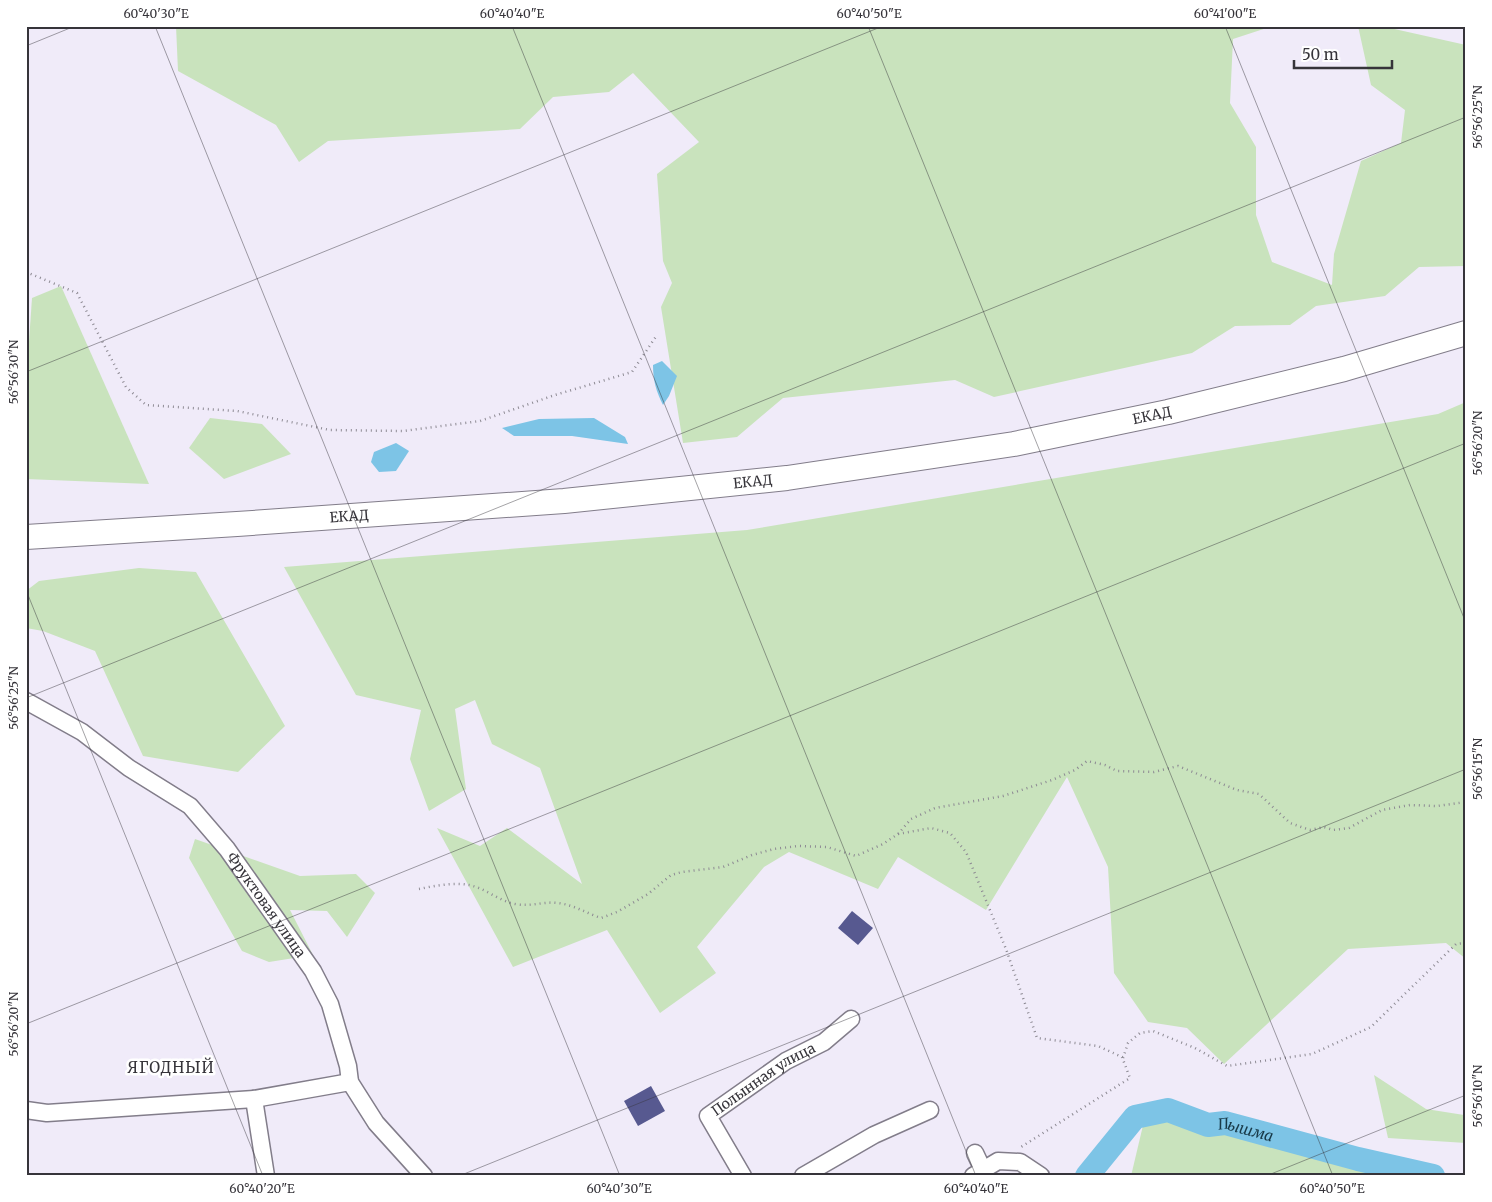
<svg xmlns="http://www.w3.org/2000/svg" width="1492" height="1202" font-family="Merriweather,serif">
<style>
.green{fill:#c9e3bd}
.water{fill:#7dc4e6}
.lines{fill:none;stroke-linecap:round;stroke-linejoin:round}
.river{stroke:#7dc4e6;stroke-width:24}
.building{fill:#575990}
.minor-casing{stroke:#827d8a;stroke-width:19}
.highway-casing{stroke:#827d8a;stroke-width:26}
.path{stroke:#8d8a93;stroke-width:2.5;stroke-dasharray:1 4;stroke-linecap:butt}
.minor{stroke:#fff;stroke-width:16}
.highway{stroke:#fff;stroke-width:24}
.ticks{fill:none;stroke:#36343a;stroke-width:1;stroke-opacity:0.45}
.labels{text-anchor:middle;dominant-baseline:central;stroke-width:5;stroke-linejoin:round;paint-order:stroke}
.street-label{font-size:14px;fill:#36343a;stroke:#fff}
.neighbourhood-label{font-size:15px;letter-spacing:1px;fill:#36343a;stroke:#fff}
.water-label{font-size:15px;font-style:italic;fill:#183948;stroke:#fff}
.neatline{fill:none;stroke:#36343a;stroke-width:2}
.ticks-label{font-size:12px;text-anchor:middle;fill:#36343a}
</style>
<rect width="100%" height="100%" fill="#f0ebf9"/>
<!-- green -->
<g class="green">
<polygon points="176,26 1273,26 1233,39 1230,103 1256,147 1256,215 1272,262 1332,285 1334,254 1361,161 1401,143 1405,110 1371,85 1358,26 1381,26 1466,45 1466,266 1419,267 1385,296 1316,306 1290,325 1235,326 1192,353 994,397 955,380 783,398 737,437 683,443 661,307 672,283 663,261 657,174 699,142 633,73 609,92 553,97 520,129 328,141 299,162 276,125 178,71"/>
<polygon points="61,286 149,484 26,479 26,385 32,298"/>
<polygon points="1466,402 1466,959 1446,943 1348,949 1224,1064 1187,1028 1148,1022 1114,973 1108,867 1067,777 986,910 898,857 878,889 789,852 764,867 697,947 716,973 660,1013 607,930 513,967 437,828 480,846 507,828 582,884 540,768 492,744 475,700 455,709 466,789 429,811 410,759 421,710 356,695 284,567 747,530 1438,414"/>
<polygon points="210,418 262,424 291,454 224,479 189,448"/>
<polygon points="139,568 196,572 285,726 238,772 143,756 95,651 43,631 26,628 26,591 39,581"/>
<polygon points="195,839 300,876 356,874 375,893 347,937 327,911 290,910 313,955 269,962 242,951 189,858"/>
<polygon points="1374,1075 1426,1109 1464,1115 1466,1113 1466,1143 1388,1138"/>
<polygon points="1145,1117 1272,1138 1426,1176 1131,1176"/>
</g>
<!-- water -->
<g class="water">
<path d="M662,361L677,376L669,396L663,405C656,391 653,380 653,365Z"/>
<polygon points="594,418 625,437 628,444 572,436 514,436 502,428 539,419"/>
<polygon points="396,443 409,451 396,471 379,472 371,462 374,452"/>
</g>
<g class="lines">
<!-- river -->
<path class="river" id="s1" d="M1087,1176L1135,1117L1168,1110L1208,1125L1225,1123L1358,1159L1433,1176"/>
</g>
<!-- building -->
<g class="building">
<polygon points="852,911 873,928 858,945 838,928"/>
<polygon points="651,1086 665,1111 638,1126 624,1101"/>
</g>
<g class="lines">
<!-- minor casing -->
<g class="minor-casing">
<g id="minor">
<path id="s2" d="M26,701L82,732L129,768L190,806L227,849L313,971L330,1004L348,1066L350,1082L376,1123L424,1176"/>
<polyline points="254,1099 266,1176"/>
<polyline points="26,1110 47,1113 254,1099 350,1082"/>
<polyline points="975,1153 983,1170"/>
<path id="s3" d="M743,1176L708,1116L786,1061L824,1042L851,1019"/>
<polyline points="803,1176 874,1135 930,1110"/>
<polyline points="973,1176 998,1161 1020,1162 1041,1176"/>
</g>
</g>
<!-- highway casing -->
<g class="highway-casing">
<g id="highway">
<path id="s4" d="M26,537L237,524L564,501L787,478L1014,444L1168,412L1344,369L1466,333"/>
</g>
</g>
<!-- path -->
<g class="path">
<polyline points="26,272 77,293 126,387 146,405 237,411 330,430 403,431 480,421 555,395 632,372 657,335"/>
<polyline points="898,834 911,819 935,808 1003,796 1052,780 1075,770 1087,761 1105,765 1117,771 1154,772 1178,766 1237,790 1259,794 1290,823 1310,830 1324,827 1333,830 1349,828 1382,810 1410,805 1437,806 1466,802"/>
<path d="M419,889C434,886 453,882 469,885C485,888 499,901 515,904C532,907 544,901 558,903C574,905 586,913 601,918L617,912L648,894L671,875L682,872L723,867L752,855L774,849L798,846L827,847L856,856L883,844L898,834L931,828L950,833L966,852L1006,949L1037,1038L1098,1046L1122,1057L1130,1078L1021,1147"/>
<polyline points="1123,1058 1128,1043 1140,1033 1153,1031 1195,1048 1227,1066 1312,1054 1371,1027 1456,944 1466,943"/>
</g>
<!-- minor -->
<use href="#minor" class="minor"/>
<!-- highway -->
<use href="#highway" class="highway"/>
</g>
<!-- ticks -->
<path class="ticks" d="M155,26L620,1176M512,26L976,1176M868,26L1333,1176M1225,26L1466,623M26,46L75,26M26,372L883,26M26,590L263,1176M26,698L1466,117M26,1024L1466,443M459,1176L1466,769M1266,1176L1466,1095"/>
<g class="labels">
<!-- street labels -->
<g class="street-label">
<text stroke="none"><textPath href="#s4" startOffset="1134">ЕКАД</textPath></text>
<text stroke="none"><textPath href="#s4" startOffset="729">ЕКАД</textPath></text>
<text stroke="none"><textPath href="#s4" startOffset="324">ЕКАД</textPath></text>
<text stroke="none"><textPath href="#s2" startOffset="320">Фруктовая улица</textPath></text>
<text stroke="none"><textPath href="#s3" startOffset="136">Полынная улица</textPath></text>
</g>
<!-- neighbourhood labels -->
<g class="neighbourhood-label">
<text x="171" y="1067">ЯГОДНЫЙ</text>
</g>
<!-- water labels -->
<g class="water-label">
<text stroke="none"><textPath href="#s1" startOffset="191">Пышма</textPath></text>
</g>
</g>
<!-- border -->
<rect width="1492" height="1202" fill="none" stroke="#ffffff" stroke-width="55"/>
<!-- scale -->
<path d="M1294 60v8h98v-8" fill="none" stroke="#36343a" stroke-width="2.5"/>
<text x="1302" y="60" font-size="15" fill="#36343a" stroke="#ffffff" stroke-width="4" paint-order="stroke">50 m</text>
<rect x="28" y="28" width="1436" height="1146" class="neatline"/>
<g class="ticks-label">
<text x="156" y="18">60°40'30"E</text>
<text x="512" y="18">60°40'40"E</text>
<text x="869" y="18">60°40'50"E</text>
<text x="1225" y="18">60°41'00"E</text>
<text transform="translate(1478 117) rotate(-90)" y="4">56°56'25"N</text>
<text transform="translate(14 372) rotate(-90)" y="4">56°56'30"N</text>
<text transform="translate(1478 443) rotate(-90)" y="4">56°56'20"N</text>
<text transform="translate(14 698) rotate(-90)" y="4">56°56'25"N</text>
<text transform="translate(1478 769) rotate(-90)" y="4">56°56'15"N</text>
<text transform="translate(14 1024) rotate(-90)" y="4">56°56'20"N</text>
<text transform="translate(1478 1096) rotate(-90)" y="4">56°56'10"N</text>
<text x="262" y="1193">60°40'20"E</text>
<text x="619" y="1193">60°40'30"E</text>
<text x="976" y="1193">60°40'40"E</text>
<text x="1332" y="1193">60°40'50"E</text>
</g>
</svg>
